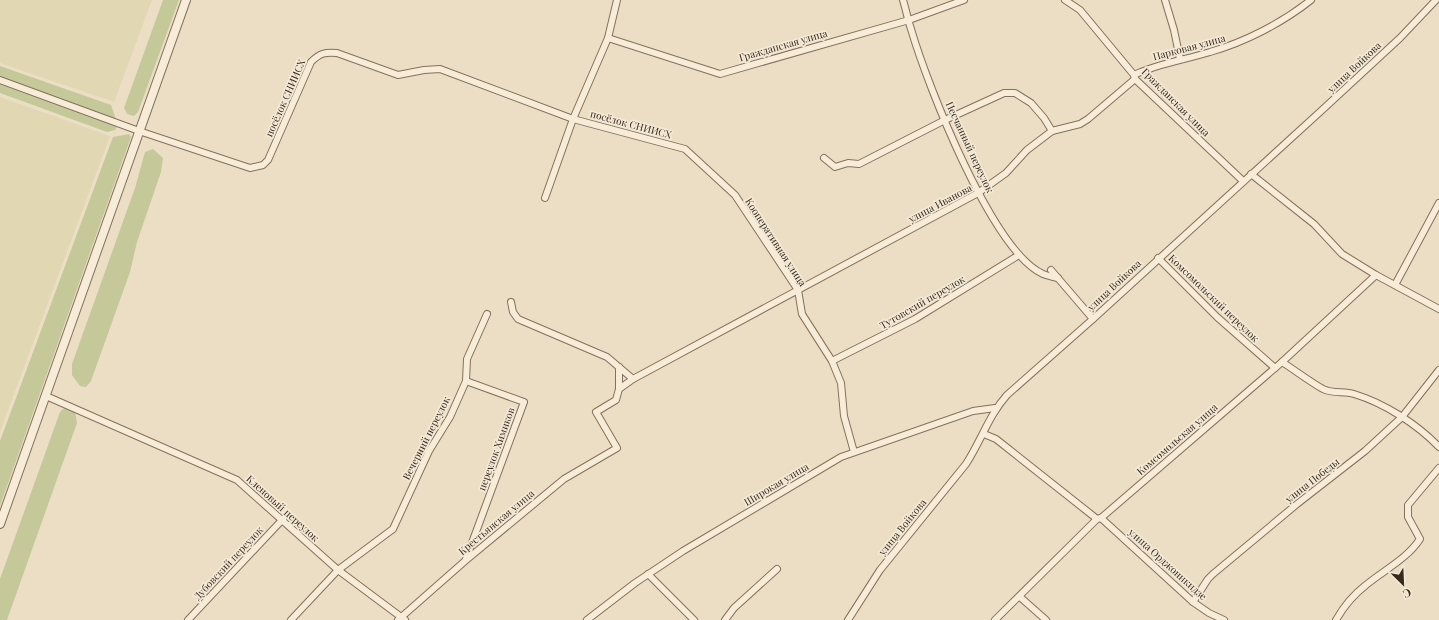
<svg xmlns="http://www.w3.org/2000/svg" width="1439" height="620" font-family="'Playfair Display',serif">
<style>
.farmland{fill:#e1d7b3}
.green{fill:#c5c999}
.lines{fill:none;stroke-linecap:round;stroke-linejoin:round}
.minor-casing{stroke:#85705c;stroke-width:8}
.tertiary-casing{stroke:#85705c;stroke-width:10}
.minor{stroke:#f7ecd8;stroke-width:6}
.tertiary{stroke:#f7ecd8;stroke-width:8}
.labels{text-anchor:middle;dominant-baseline:central;stroke-width:3.5;stroke-linejoin:round;paint-order:stroke}
.street-label{font-size:10px;fill:#36291f;stroke:#f3e9d4}
</style>
<rect width="100%" height="100%" fill="#ebdec5"/>
<!-- farmland -->
<g class="farmland">
<polygon points="0,0 152,0 114,102 0,63"/>
<polygon points="0,97 110,136 0,432"/>
</g>
<!-- green -->
<g class="green">
<polygon points="163,0 179,0 138,112 134,116 127,114 124,108"/>
<polygon points="0,66 111,105 118,125 115,130 107,132 0,93"/>
<polygon points="129,134 131,137 0,506 0,441 113,137"/>
<polygon points="153,149 163,158 161,172 137,242 130,272 91,381 86,387 80,386 72,375 72,364 135,188 145,152"/>
<polygon points="64,408 75,412 77,423 7,620 0,620 0,579 60,412"/>
</g>
<g class="lines">
<!-- minor casing -->
<g class="minor-casing">
<g id="minor">
<path d="M903,0C906,10 908,20 911,29C927,84 992,251 1043,274C1048,276 1053,277 1058,278"/>
<polyline points="1065,0 1080,10 1134,75 1135,79 1243,181"/>
<polyline points="1165,0 1174,30 1180,59"/>
<polyline points="608,38 720,74 909,20 964,0"/>
<path d="M1134,75C1159,63 1185,60 1210,52C1245,42 1282,23 1311,0"/>
<path d="M0,80L139,131L250,168L263,165L268,160L311,62C320,53 325,52 337,53L398,75L424,70L440,69L573,119L685,149L735,195L798,290L802,314L832,361L841,383L844,416L854,452"/>
<polyline points="824,158 835,167 848,163 859,164 945,120 1004,93 1015,93 1031,103 1044,118 1052,131"/>
<polyline points="1251,174 1314,224 1342,254 1376,275 1439,309"/>
<polyline points="545,198 573,119 608,38 617,0"/>
<polyline points="1158,258 1217,317 1275,368"/>
<polyline points="1051,270 1093,319"/>
<polyline points="1395,285 1439,203"/>
<polyline points="511,302 513,312 518,319 607,357 633,379 978,193 1006,173 1027,150 1052,131 1080,124 1088,119 1135,79"/>
<polyline points="832,361 915,319 1019,255"/>
<path d="M1282,362C1296,371 1309,381 1323,389C1333,394 1344,391 1354,394C1384,403 1417,424 1439,447"/>
<polyline points="619,389 633,379"/>
<polyline points="46,396 237,480 338,570 405,620"/>
<polyline points="984,434 996,439 1097,519"/>
<polyline points="1101,518 1193,602 1209,613 1224,620"/>
<polyline points="466,559 524,402 466,381"/>
<polyline points="648,574 694,620"/>
<polyline points="1020,597 1046,620"/>
<polyline points="1193,602 1208,579 1213,574 1297,504 1365,451 1402,417 1439,370"/>
<polyline points="188,620 283,519"/>
<polyline points="291,620 338,570 393,529 429,451 450,417 466,381 467,359 487,314"/>
<polyline points="398,620 465,561 564,479 617,448 596,412 616,400 619,389 619,367"/>
<polyline points="587,620 635,583 683,551 841,457 973,411 995,408"/>
<polyline points="725,620 734,608 777,569"/>
<path d="M848,620L880,570L966,464C981,441 989,415 1007,395L1093,319L1321,111L1400,38L1436,0"/>
<polyline points="995,620 1097,519 1101,518 1282,362 1376,275"/>
<path d="M1336,620C1344,606 1353,595 1366,585C1384,570 1407,559 1420,539L1408,517V505L1439,468"/>
</g>
</g>
<!-- tertiary casing -->
<g class="tertiary-casing">
<polyline id="tertiary" points="0,524 186,0"/>
</g>
<!-- minor -->
<use href="#minor" class="minor"/>
<!-- tertiary -->
<use href="#tertiary" class="tertiary"/>
</g>
<g class="labels">
<!-- street labels -->
<g class="street-label">
<text transform="translate(783 45) rotate(-16)">Гражданская улица</text>
<text transform="translate(1189 47) rotate(-15)">Парковая улица</text>
<text transform="translate(1354 67) rotate(-43)">улица Войкова</text>
<text transform="translate(285 98) rotate(-66)">посёлок СНИИСХ</text>
<text transform="translate(1176 102) rotate(45)">Гражданская улица</text>
<text transform="translate(631 124) rotate(15)">посёлок СНИИСХ</text>
<text transform="translate(970 147) rotate(65)">Песчанный переулок</text>
<text transform="translate(940 203) rotate(-28)">улица Иванова</text>
<text transform="translate(776 242) rotate(57)">Кооперативная улица</text>
<text transform="translate(1114 285) rotate(-43)">улица Войкова</text>
<text transform="translate(1214 298) rotate(44)">Комсомольский переулок</text>
<text transform="translate(922 302) rotate(-30)">Тутовский переулок</text>
<text transform="translate(426 438) rotate(-63)">Вечерний переулок</text>
<text transform="translate(1177 439) rotate(-41)">Комсомольская улица</text>
<text transform="translate(496 449) rotate(-70)">переулок Химиков</text>
<text transform="translate(1312 480) rotate(-38)">улица Победы</text>
<text transform="translate(776 484) rotate(-31)">Широкая улица</text>
<text transform="translate(283 508) rotate(42)">Кленовый переулок</text>
<text transform="translate(496 522) rotate(-40)">Крестьянская улица</text>
<text transform="translate(902 527) rotate(-51)">улица Войкова</text>
<text transform="translate(228 563) rotate(-47)">Дубовский переулок</text>
<text transform="translate(1168 564) rotate(42)">улица Орджоникидзе</text>
</g>
</g>
<!-- north arrow -->
<g transform="translate(1403 584) rotate(156)" stroke="#f3e9d4" stroke-width="3" paint-order="stroke">
<path d="M0-3L7 15L0 10L-7 15Z" fill="#36291f"/>
<text y="-6" font-size="11" font-weight="bold" text-anchor="middle" fill="#36291f">С</text>
</g>
</svg>
